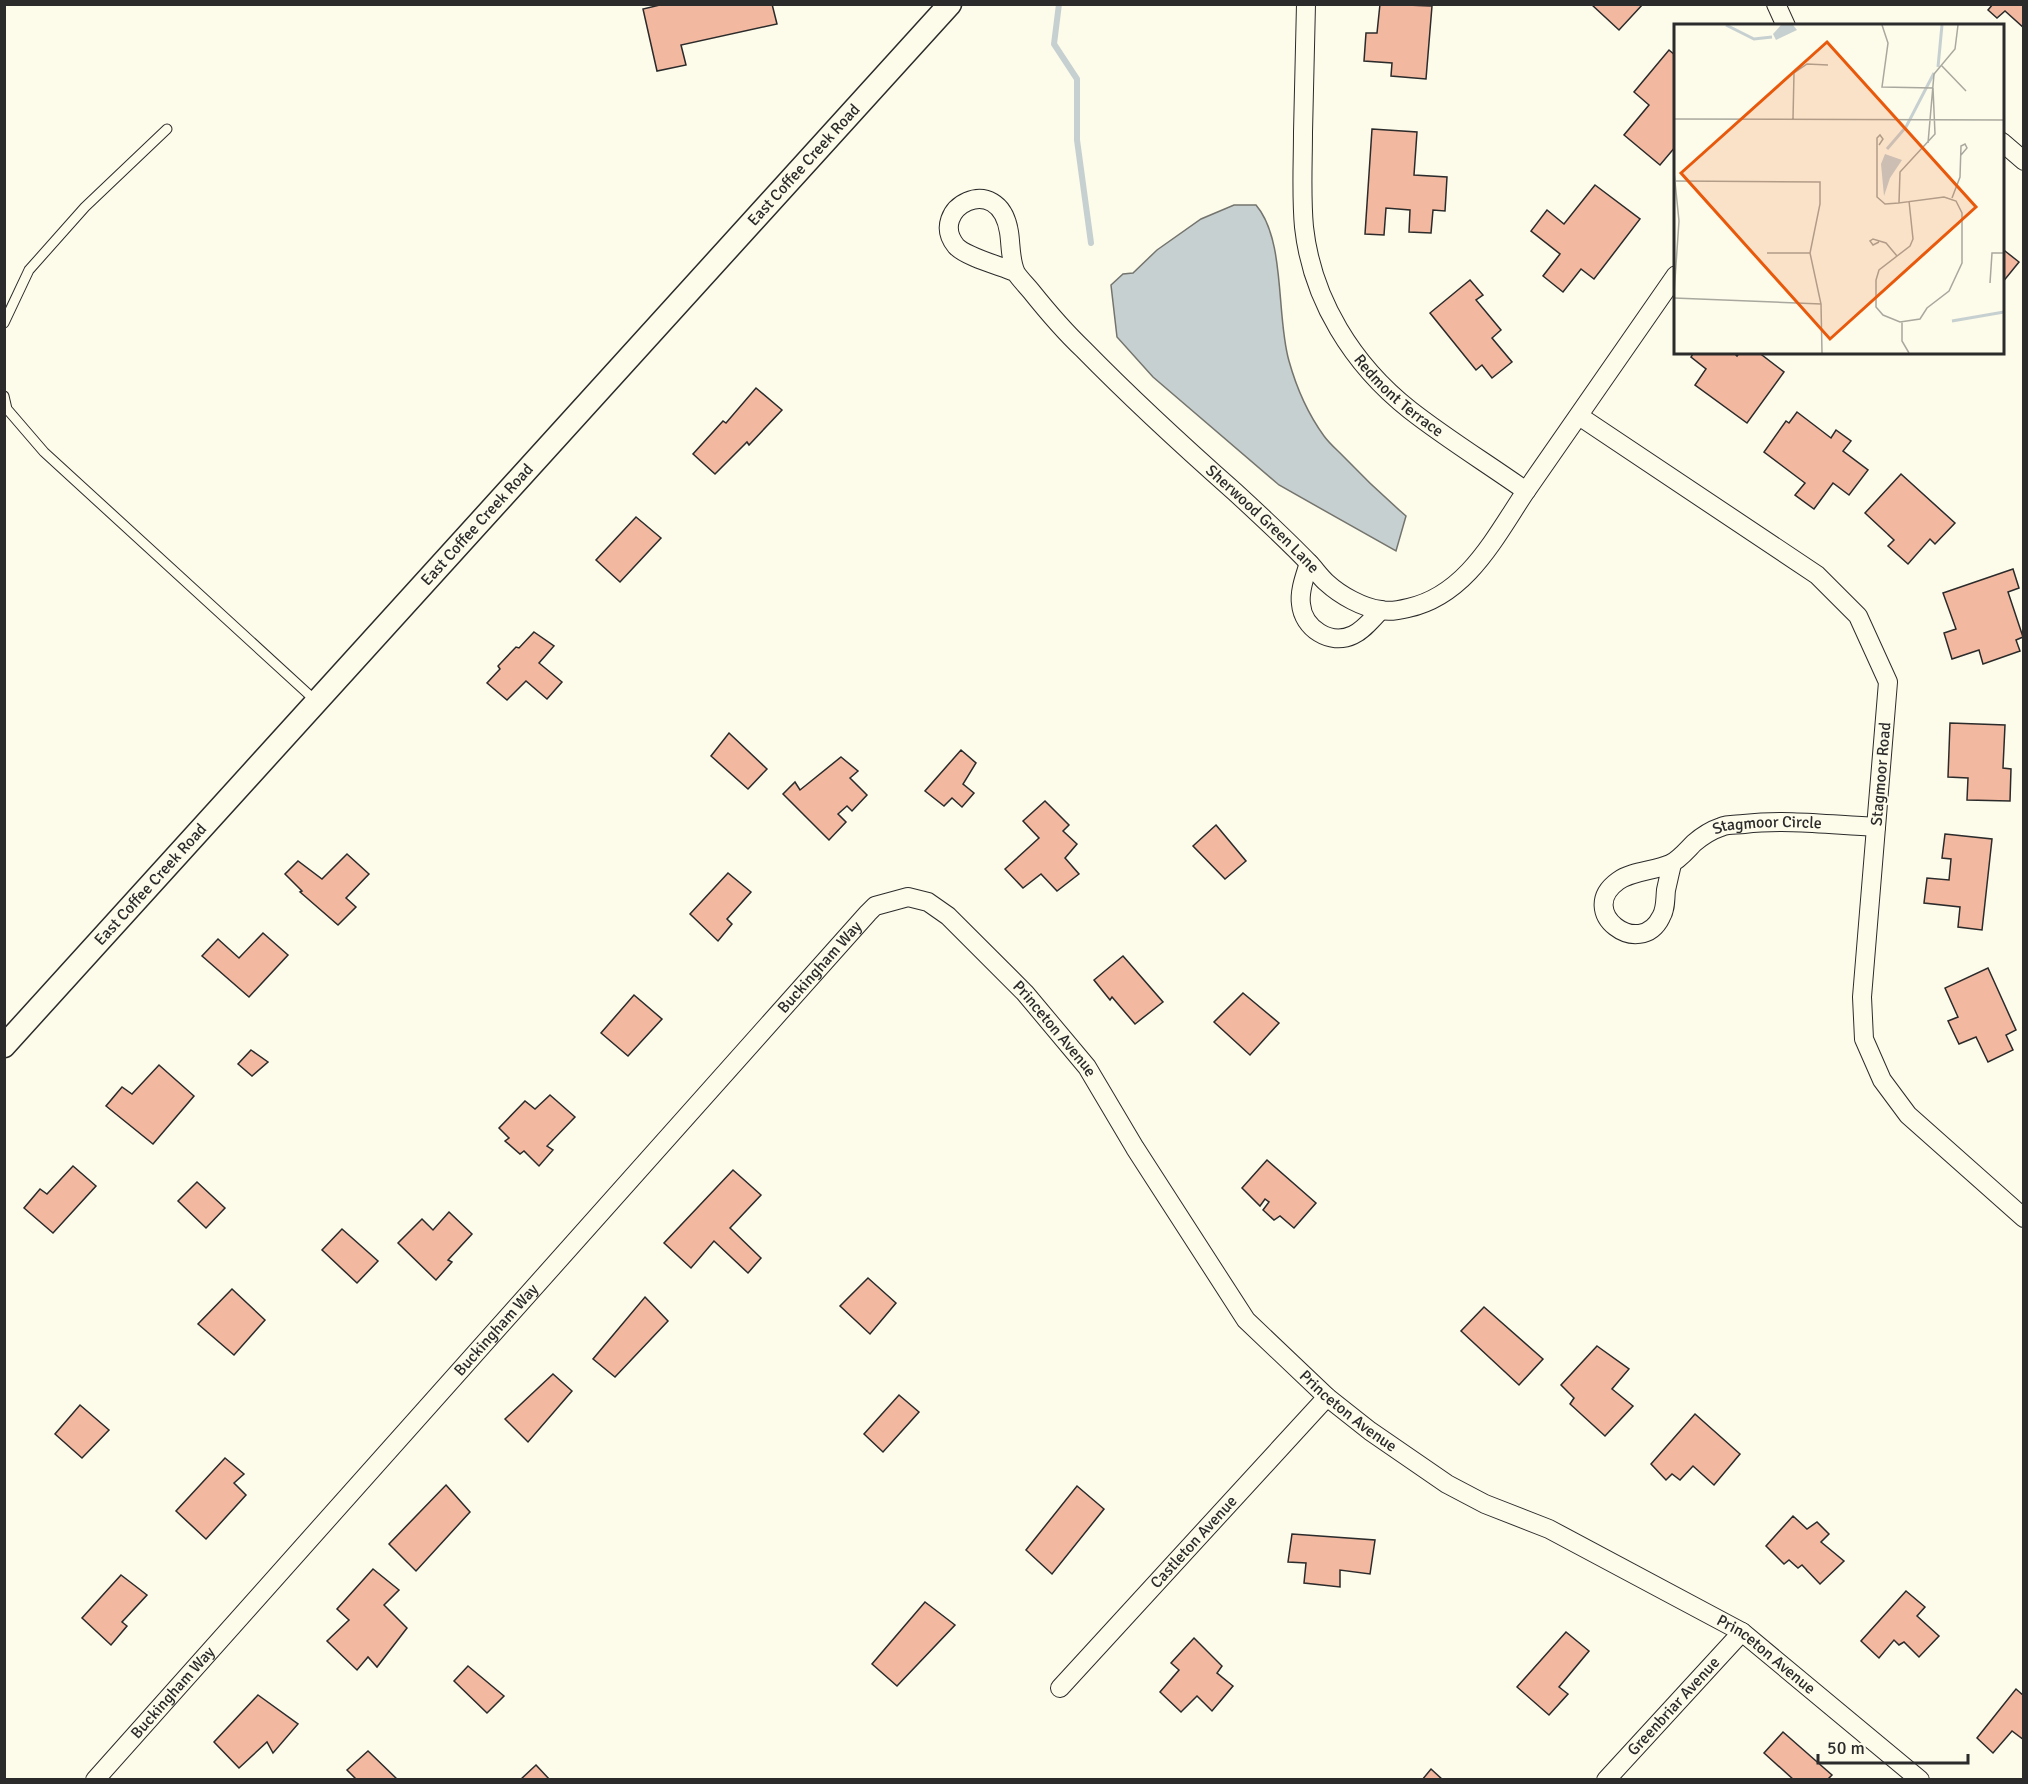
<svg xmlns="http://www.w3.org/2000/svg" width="2028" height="1784" font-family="Signika,sans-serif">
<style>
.water{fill:#c7d0d0;stroke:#74746e;stroke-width:1.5}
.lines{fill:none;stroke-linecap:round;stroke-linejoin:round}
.stream{stroke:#c7d0d0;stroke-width:6}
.building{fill:#f2b8a0;stroke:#2b2b2b;stroke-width:1.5}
.service-casing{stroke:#2b2b2b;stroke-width:11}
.minor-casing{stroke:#2b2b2b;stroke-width:20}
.tertiary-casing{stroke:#2b2b2b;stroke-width:25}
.service{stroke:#fdfbea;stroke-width:9}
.minor{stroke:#fdfbea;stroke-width:18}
.tertiary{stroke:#fdfbea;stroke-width:22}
.labels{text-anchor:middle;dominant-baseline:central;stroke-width:4.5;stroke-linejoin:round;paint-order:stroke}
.street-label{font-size:16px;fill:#2b2b2b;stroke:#fdfbea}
.inset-river{fill:none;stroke:#c7d0d0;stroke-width:3}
.inset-road{fill:none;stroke:#a9a89e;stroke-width:1.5}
.view{fill:#e8590c;fill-opacity:0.15;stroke:#e8590c;stroke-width:3}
.inset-edge{fill:none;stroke:#2b2b2b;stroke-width:3}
</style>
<rect width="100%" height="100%" fill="#fdfbea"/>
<!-- water -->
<path class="water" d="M1234,205H1256C1286,240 1276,317 1289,361C1296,386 1308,414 1324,436C1329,443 1336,449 1343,456C1363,477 1384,497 1406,516L1396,551L1279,485L1153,377L1117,337L1111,285L1123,274L1133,273L1157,250L1201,219Z"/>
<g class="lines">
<!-- stream -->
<polyline class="stream" points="1059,4 1054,44 1077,79 1077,140 1091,243"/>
</g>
<!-- building -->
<g class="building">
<polygon points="664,4 772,4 777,24 681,45 686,65 657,71 643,9"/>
<polygon points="1380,4 1432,6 1426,79 1391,76 1392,63 1364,61 1366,33 1377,33"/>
<polygon points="1591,4 1643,4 1619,30"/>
<polygon points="1993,4 2024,4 2024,28 2005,11 1997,18 1988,10"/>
<polygon points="1669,50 1676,56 1676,146 1660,165 1624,135 1649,105 1634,92"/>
<polygon points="1372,129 1417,132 1414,175 1447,177 1445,211 1433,210 1431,233 1409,232 1410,210 1386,208 1384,235 1365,234"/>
<polygon points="1595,185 1640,219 1594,279 1581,269 1563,292 1543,276 1560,254 1531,231 1547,210 1564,224"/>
<polygon points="2005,251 2019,262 2002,283 2002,253"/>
<polygon points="1470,280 1483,295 1476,300 1501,330 1492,338 1512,362 1492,378 1482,365 1476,370 1430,313"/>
<polygon points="1694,352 1733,352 1737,356 1740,352 1758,352 1784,372 1747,423 1695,385 1706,369 1691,357"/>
<polygon points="756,388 782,410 749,445 747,442 715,474 693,454 723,421 726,423"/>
<polygon points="1797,412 1831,438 1836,430 1851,441 1843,451 1868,470 1849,495 1833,483 1814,509 1795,495 1805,483 1764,452 1786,421 1789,423"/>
<polygon points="1901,474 1955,523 1935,544 1930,539 1908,564 1888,546 1894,540 1865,513"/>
<polygon points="636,517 661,538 620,582 596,560"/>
<polygon points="2013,569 2019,588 2008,592 2023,637 2016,640 2020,651 1983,664 1979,650 1952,659 1944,633 1956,629 1943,593"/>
<polygon points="534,632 554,646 539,663 562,682 547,699 526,681 507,700 487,683 500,669 498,666 516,647 519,648"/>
<polygon points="1950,723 2005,725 2003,768 2011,769 2010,801 1967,800 1968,778 1948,777"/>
<polygon points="729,733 767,769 748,789 711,756"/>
<polygon points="961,750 976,763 963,784 974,793 962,807 952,798 944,806 925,791"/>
<polygon points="841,757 858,771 850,778 867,795 852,811 847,806 838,814 846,822 829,840 783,794 795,782 800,790"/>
<polygon points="1045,801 1069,825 1063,831 1077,844 1065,858 1079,874 1057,891 1041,874 1023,888 1005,869 1039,838 1023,821"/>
<polygon points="1216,825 1246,861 1225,879 1193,846"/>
<polygon points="1945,834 1992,839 1982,930 1958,927 1960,907 1924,903 1927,878 1949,880 1951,859 1942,858"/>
<polygon points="347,854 369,874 346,898 356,907 338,925 300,892 302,891 285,874 298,861 322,879"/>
<polygon points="728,873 751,892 727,919 732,924 718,941 690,914"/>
<polygon points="263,933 288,955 249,997 202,956 218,939 239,958"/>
<polygon points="1123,956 1163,1002 1135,1024 1112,997 1110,1000 1094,980"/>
<polygon points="1988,968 2016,1030 2006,1035 2013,1050 1988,1062 1976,1037 1959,1044 1948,1021 1958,1017 1945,988"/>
<polygon points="1243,993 1279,1023 1250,1055 1214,1022"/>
<polygon points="634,995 662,1019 628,1056 601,1033"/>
<polygon points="251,1050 268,1062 252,1076 238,1064"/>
<polygon points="159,1065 194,1096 153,1144 106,1106 122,1087 132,1094"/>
<polygon points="550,1095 575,1117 547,1146 553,1150 539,1166 524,1151 520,1154 505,1141 509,1138 499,1128 525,1101 535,1109"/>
<polygon points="1267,1160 1316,1203 1294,1228 1280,1216 1274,1220 1263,1210 1269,1202 1265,1199 1260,1206 1242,1188"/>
<polygon points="73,1166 96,1186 53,1233 24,1208 40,1189 47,1194"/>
<polygon points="733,1170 761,1195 730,1228 761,1258 748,1273 714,1241 691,1268 664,1243"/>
<polygon points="197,1182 225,1208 206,1228 178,1201"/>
<polygon points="449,1212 472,1234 448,1260 452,1262 436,1280 398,1243 422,1219 433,1230"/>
<polygon points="342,1229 378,1261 357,1283 322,1250"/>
<polygon points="868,1278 896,1303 870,1334 840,1306"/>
<polygon points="232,1289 265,1320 234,1355 198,1324"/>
<polygon points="645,1297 668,1321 615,1377 593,1359"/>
<polygon points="1484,1307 1543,1359 1519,1385 1461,1331"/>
<polygon points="1597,1346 1629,1369 1612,1389 1633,1406 1605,1436 1570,1404 1574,1398 1561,1385"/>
<polygon points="553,1374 572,1391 528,1442 505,1419"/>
<polygon points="899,1395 919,1412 883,1452 864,1434"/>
<polygon points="80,1405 109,1430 82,1458 55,1434"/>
<polygon points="1695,1414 1740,1454 1714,1485 1693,1466 1680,1480 1672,1474 1666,1480 1651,1464"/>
<polygon points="225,1458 244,1474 234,1483 246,1495 206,1539 176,1511"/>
<polygon points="446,1485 470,1512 416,1571 389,1544"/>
<polygon points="1077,1486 1104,1509 1052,1574 1026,1550"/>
<polygon points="1793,1516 1807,1529 1817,1522 1829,1534 1821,1542 1844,1561 1820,1584 1802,1565 1798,1568 1789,1560 1784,1564 1766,1546"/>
<polygon points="1292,1534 1375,1540 1370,1574 1340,1570 1340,1587 1304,1583 1306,1563 1288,1562"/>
<polygon points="373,1569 399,1590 384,1605 407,1628 377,1667 368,1657 357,1670 327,1641 349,1620 337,1609"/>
<polygon points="121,1575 147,1595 122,1622 127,1626 111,1645 82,1618"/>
<polygon points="1906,1591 1925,1607 1917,1616 1939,1636 1919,1657 1904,1642 1899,1645 1894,1640 1879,1658 1861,1641"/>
<polygon points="925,1602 955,1625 897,1686 872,1664"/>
<polygon points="1566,1632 1589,1651 1559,1687 1568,1694 1549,1715 1517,1687"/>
<polygon points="1194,1638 1222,1666 1217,1673 1233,1686 1212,1711 1197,1696 1181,1712 1160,1692 1179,1670 1171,1663"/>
<polygon points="468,1666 504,1696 487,1713 454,1681"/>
<polygon points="2016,1689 2024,1696 2024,1740 2012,1731 1993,1753 1977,1738"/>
<polygon points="258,1695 298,1724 273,1753 267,1742 239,1768 214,1742"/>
<polygon points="1783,1732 1832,1775 1827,1780 1794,1780 1764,1753"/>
<polygon points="368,1751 398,1780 357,1780 347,1770"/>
<polygon points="536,1765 550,1780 520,1780"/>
<polygon points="1431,1769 1443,1780 1422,1780"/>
</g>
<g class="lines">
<!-- service casing -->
<g class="service-casing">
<g id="service">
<polyline points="4,323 29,270 85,207 167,129"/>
<polyline points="4,396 7,409 44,452 317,702"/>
</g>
</g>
<!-- minor casing -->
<g class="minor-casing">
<g id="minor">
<path id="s1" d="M1306,4C1305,47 1304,89 1303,132C1303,163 1301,195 1304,227C1312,300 1353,365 1410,410C1447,439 1488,464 1526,491L1676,275"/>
<polyline points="1776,4 1786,26"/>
<polyline points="2002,142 2024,161"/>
<path id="s2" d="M1015,272C1001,266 966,257 956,246C926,209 999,169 1009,232C1011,244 1010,261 1016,273C1020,279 1026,285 1031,291C1047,311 1064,331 1083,349C1132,399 1183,446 1235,492C1260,515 1285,538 1309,563C1315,569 1320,577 1327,583C1340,595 1363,608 1381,610C1389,612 1400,610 1408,608C1467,595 1495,537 1526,491"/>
<polyline points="1579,416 1817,575 1858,616 1888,682 1862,997 1864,1039 1882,1080 1908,1115 2024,1218"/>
<path d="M1309,563C1305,576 1299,591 1301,604C1303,628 1330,646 1353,635C1364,630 1372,619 1381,610"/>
<path id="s3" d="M1672,864C1670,872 1668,881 1666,890C1665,899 1666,909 1661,917C1640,960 1575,912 1618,881C1632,871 1654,871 1670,864C1679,860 1687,850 1694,843C1701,837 1712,830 1721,827C1728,824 1737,825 1744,824C1788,819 1832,825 1876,827"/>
<path id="s4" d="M1060,1688L1327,1397"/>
<path id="s5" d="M95,1780L868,913L875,906L908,897L928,902L948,916L1025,993L1087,1067L1135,1148L1246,1320L1327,1397L1370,1431L1447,1484L1485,1504L1549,1529L1742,1632L1920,1780"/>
<path id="s6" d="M1606,1780L1742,1632"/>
</g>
</g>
<!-- tertiary casing -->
<g class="tertiary-casing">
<g id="tertiary">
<path id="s7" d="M4,1046L950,4"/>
</g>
</g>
<!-- service -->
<use href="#service" class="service"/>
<!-- minor -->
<use href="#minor" class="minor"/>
<!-- tertiary -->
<use href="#tertiary" class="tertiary"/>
</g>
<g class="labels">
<!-- street labels -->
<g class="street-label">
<text stroke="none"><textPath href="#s7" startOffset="1190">East Coffee Creek Road</textPath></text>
<text stroke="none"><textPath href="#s1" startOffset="422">Redmont Terrace</textPath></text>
<text stroke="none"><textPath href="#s2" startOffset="570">Sherwood Green Lane</textPath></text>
<text stroke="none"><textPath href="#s7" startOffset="704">East Coffee Creek Road</textPath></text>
<text transform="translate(1881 774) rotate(-85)">Stagmoor Road</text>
<text stroke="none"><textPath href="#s3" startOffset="328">Stagmoor Circle</textPath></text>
<text stroke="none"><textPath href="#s7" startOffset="218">East Coffee Creek Road</textPath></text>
<text stroke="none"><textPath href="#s5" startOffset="1089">Buckingham Way</textPath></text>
<text stroke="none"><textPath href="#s5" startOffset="1406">Princeton Avenue</textPath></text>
<text stroke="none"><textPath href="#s5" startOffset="603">Buckingham Way</textPath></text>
<text stroke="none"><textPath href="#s5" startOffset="1892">Princeton Avenue</textPath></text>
<text stroke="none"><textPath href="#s4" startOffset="198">Castleton Avenue</textPath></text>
<text stroke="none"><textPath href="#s5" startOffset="2378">Princeton Avenue</textPath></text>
<text stroke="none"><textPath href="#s5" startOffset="117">Buckingham Way</textPath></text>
<text stroke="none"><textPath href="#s6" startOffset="100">Greenbriar Avenue</textPath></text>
</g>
</g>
<!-- overview -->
<g transform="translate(1674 24)">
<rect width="330" height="330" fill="#fdfbea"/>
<path d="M107,1H119L123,6L102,16L99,10ZM211,130L228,136L216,154L210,172L207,140Z" fill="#c7d0d0"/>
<path class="inset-river" d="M52,1L80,15L98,13M264,43L268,1M213,125L232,103L260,49M278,297L330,288"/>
<path class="inset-road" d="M208,1L214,19L208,63L259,64M330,14V60M267,41L292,67M0,95L330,96M119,95L120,49L133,40L154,41M254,119L260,50L281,25L284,1M205,121L209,115L206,111L203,114V173L211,180L225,179M0,148L5,197L0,270M2,157L146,158V180L136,229L147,280L148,329M278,174L286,153L287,122L291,120L293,124L287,131M235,177L239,215L236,222L205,246L202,256V283L209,291L226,298L246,295L253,284L275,267L288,239V189L282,177L270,173L225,179L226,148L261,110L259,64M205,218L199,221L196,217L199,215L212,219L223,232M93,229H136M316,259L318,229H330M0,274L147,280M228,298V317L235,329"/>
<path class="view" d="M153,18L302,183L156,315L7,149Z"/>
<rect width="330" height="330" class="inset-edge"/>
</g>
<!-- border -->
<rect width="2028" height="1784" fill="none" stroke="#2b2b2b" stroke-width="12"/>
<!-- scale -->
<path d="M1818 1754v9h150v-9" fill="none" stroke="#2b2b2b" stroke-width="3"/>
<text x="1827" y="1754" font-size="18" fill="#2b2b2b" stroke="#fdfbea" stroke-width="4.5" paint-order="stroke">50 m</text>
</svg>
